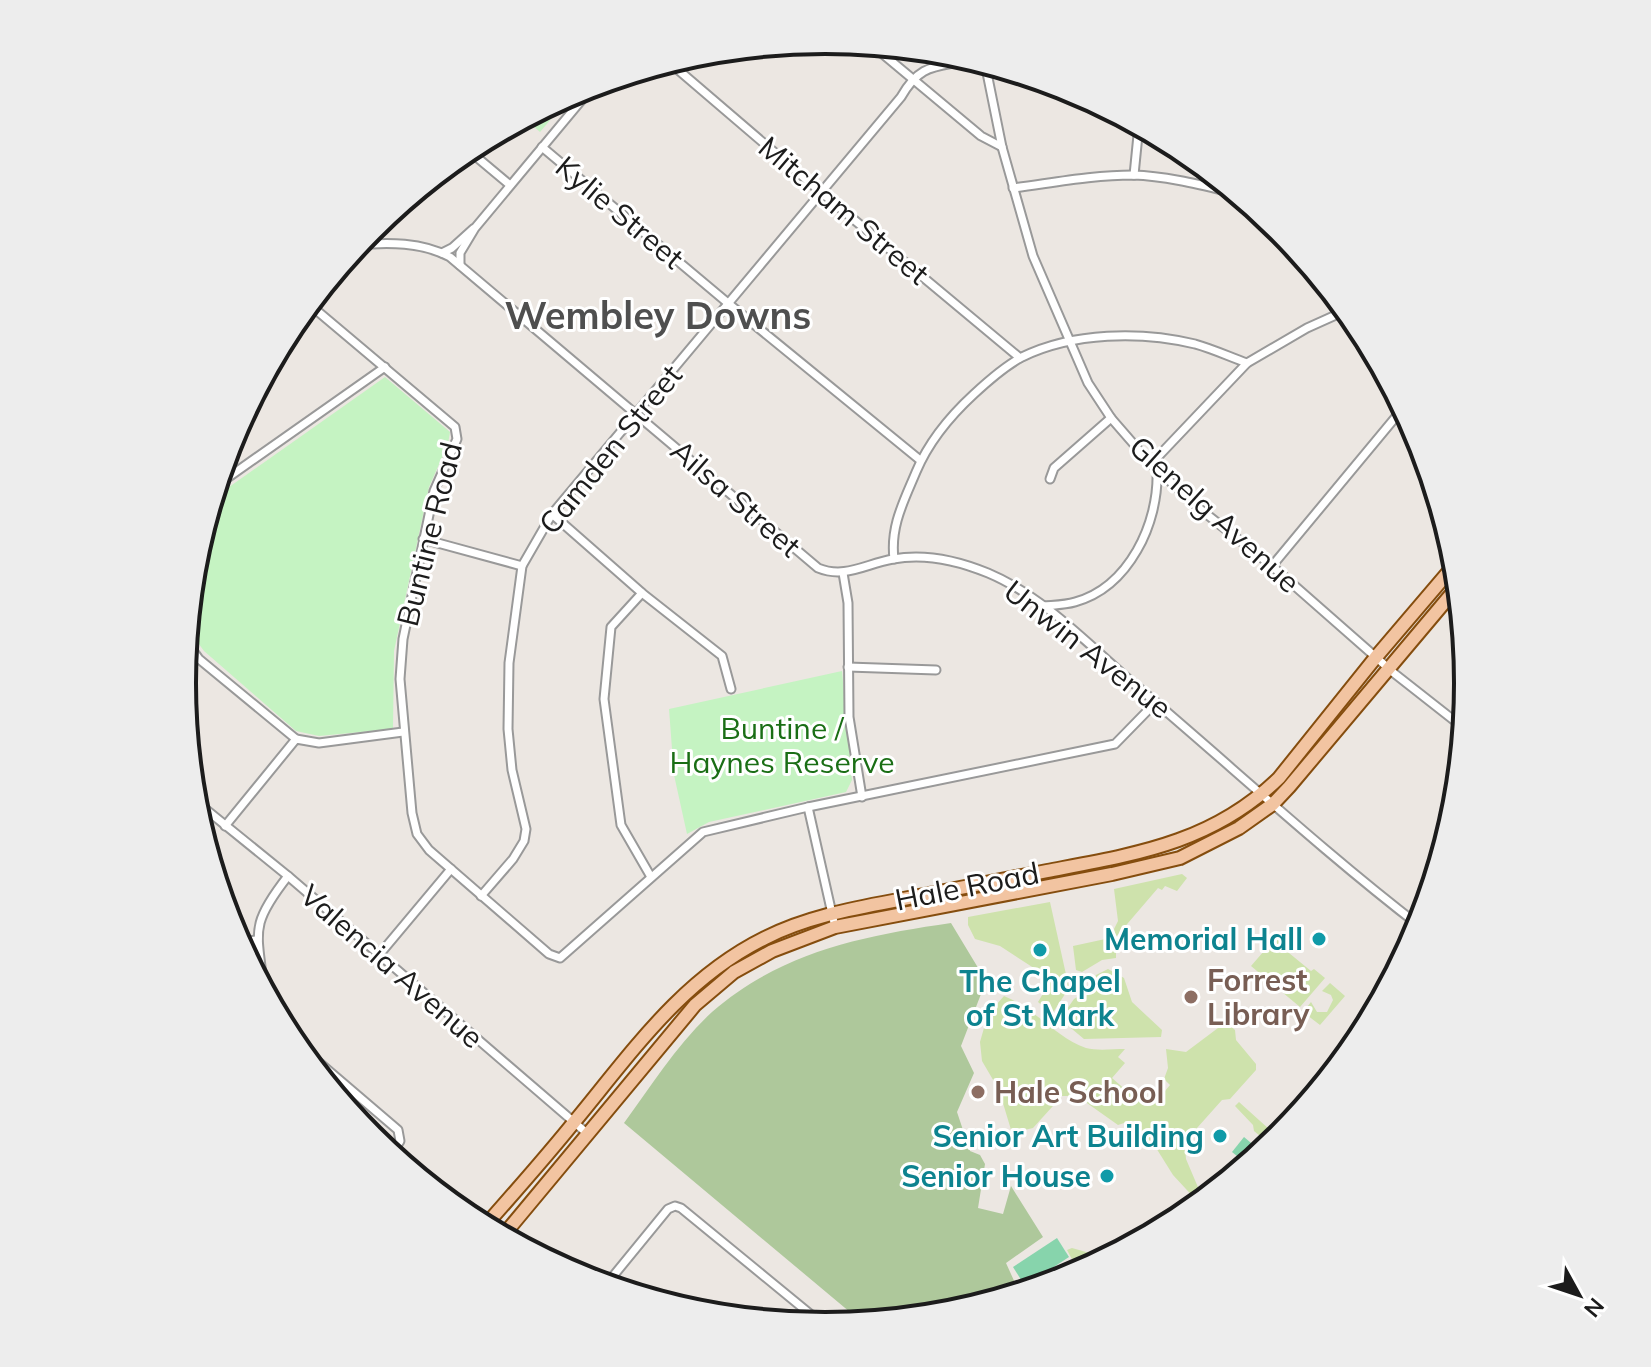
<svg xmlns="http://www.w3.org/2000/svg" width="1651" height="1367" font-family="Mulish,sans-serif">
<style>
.grass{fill:#cee2ac}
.forest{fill:#aec89b}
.park{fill:#c5f3c2}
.pitch{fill:#87d4ac}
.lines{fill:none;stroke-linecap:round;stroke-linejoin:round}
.street-casing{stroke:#999;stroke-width:11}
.primary-casing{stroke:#854d0e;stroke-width:16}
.street{stroke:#fff;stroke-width:7}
.primary{stroke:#f2c4a1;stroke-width:12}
.culture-dot{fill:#0f9aa8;stroke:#fff;stroke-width:3}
.education-dot{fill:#8d6e63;stroke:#fff;stroke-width:3}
.labels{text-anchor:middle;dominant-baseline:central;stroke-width:6;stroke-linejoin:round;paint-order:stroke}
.street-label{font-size:30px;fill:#1c1c1c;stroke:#fff}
.park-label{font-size:30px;fill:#1a6e15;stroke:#fff}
.culture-label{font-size:30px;font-weight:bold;fill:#0d838f;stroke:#fff;text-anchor:end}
.education-label{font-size:30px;font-weight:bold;fill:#785e54;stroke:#fff;text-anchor:start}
.district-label{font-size:38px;font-weight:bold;fill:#4f4f4f;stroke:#fff}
.rim{fill:none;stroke:#1c1c1c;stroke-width:4}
</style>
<rect width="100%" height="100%" fill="#ece7e2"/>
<!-- grass -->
<g class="grass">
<polygon points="1182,874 1187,878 1177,891 1165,886 1162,890 1158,888 1116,937 1114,929 1118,921 1114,889"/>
<polygon points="1050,902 1069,988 1052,1014 1038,1002 1047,987 1043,974 1000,946 975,939 968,925 968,917"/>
<polygon points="1276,937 1291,949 1289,953 1311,971 1314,969 1325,978 1300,1007 1251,966"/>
<polygon points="1110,938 1110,944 1116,948 1116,958 1102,960 1082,972 1076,970 1073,946"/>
<polygon points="1108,969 1124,978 1132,1002 1162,1030 1161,1037 1084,1039 1060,1019 1074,999 1087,991 1096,975"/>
<polygon points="1330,983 1345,996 1320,1025 1303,1012 1311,1002 1317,1012 1327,1012 1333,1000 1331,995 1322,991"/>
<path d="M1004,996C1035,1008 1055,1037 1086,1048C1097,1051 1113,1049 1125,1049L1118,1057L1125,1063L1112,1078L1136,1099L1142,1093L1155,1103L1170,1085L1164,1079L1168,1068L1166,1049L1186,1052L1226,1022L1235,1030L1236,1040L1256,1064V1070L1230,1099L1222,1100L1197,1128L1185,1146L1186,1159L1203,1199L1198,1202L1173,1175L1153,1143L1127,1122L1118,1125L1077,1096H1062L1033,1128L1012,1133L999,1090L982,1061L980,1042L988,1014Z"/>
<polygon points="1239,1102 1280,1139 1272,1146 1254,1131 1253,1125 1235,1106"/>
<polygon points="1072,1248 1100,1256 1104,1261 1071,1278 1029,1291 1074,1263 1067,1250"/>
</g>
<!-- forest -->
<path class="forest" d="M951,923L986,981L961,1046L974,1073L957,1112L970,1151L980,1155L985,1164L978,1208L1003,1214L1011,1186L1043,1237L1006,1263L1020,1294L951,1315L863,1323L624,1123C651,1086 678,1043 712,1012C781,952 862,936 951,923Z"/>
<!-- park -->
<g class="park">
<polygon points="574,92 540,132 524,118"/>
<polygon points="385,377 450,432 448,444 429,487 394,651 393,729 319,736 296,731 204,651 187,628 194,558 212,499"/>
<polygon points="842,671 852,780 846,792 709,822 687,834 674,775 669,709"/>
</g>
<!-- pitch -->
<g class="pitch">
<polygon points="1244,1137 1263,1153 1248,1165 1232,1152"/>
<polygon points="1057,1238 1069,1257 1025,1286 1013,1267"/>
</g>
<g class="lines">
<!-- street casing -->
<g class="street-casing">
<g id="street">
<polyline points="872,45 981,136 1002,147"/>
<polyline points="669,62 822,193 1020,358"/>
<polyline points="985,63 1002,147 1033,256 1088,383 1111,418 1151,464 1200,509 1272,566 1395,674 1465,729"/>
<polyline points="542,147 729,304 920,460"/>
<polyline points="467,149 510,185"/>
<polyline points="1134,175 1139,125"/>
<path d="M1013,188C1052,183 1093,175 1133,175C1168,176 1205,186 1239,194"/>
<path d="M357,245C388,242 422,242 450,257L818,568C845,579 865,564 893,559C925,553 959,561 988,573C1043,596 1089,645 1133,683C1229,764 1321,850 1421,927"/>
<polyline points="442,253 452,248 473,229"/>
<polyline points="460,265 460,253 475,228 595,84"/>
<polyline points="309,304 455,427 457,439 434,491 403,639 400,679 412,813 417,834 429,850 549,954 560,958 703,832 808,807 1115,744 1156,702"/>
<polyline points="1151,464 1247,363 1307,328 1347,310"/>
<polyline points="1050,479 1054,468 1111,418"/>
<polyline points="216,486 385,367"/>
<polyline points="552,514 642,593 722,656 731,689"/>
<polyline points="423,539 522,566"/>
<path d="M894,559C890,526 904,501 916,472C929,441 949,417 974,394C988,381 1005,366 1022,357C1073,332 1141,331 1195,344C1213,349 1230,357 1247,363"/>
<polyline points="1272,566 1404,407"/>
<polyline points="843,573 848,603 849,717 862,797"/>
<polyline points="642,593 611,627 604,699 621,825 651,877"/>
<path d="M1043,606C1054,605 1065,605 1075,602C1129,587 1159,523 1157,471"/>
<polyline points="186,641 199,659 296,739"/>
<polyline points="848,667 936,670"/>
<polyline points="193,799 288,876 589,1135"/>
<polyline points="808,807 835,927"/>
<polyline points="225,826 296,739 319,743 403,732"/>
<path d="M481,896L513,859L524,841L526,829L512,770L508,729L509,663L522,566L552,514L901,97C921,62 936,68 973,59"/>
<polyline points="238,942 257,940"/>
<polyline points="379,955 451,869"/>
<path d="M264,992C258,931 248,927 288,876"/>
<polyline points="288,1036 398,1130 400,1141 391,1155"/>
<polyline points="605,1286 668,1209 675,1206 681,1208 826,1327"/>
</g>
</g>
<!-- primary casing -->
<g class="primary-casing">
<g id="primary">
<path d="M484,1227C515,1192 546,1157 575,1121C632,1052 682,979 765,938C804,918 850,909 893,901C944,891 996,881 1047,871C1136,854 1212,843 1279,778L1376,657L1457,562"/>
<polyline points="502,1237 695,1005 734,972 772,951 835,927 1112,874 1180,858 1239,828 1273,804 1289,787 1459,585"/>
</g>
</g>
<!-- street -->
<use href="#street" class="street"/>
<!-- primary -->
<use href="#primary" class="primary"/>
</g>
<!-- markers -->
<g class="culture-dot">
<circle cx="1319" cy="939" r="8"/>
<circle cx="1040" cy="950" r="8"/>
<circle cx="1220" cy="1136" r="8"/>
<circle cx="1107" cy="1176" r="8"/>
</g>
<g class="education-dot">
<circle cx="1191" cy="997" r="8"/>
<circle cx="978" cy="1092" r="8"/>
</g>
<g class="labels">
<!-- street labels -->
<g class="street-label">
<text transform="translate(844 210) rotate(40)">Mitcham Street</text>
<text transform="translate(620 212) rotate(40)">Kylie Street</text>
<text transform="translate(610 449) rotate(-51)">Camden Street</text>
<text transform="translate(736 498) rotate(41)">Ailsa Street</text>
<text transform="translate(1215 514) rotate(42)">Glenelg Avenue</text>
<text transform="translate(429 534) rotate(-76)">Buntine Road</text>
<text transform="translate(1088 649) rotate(38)">Unwin Avenue</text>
<text transform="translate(967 886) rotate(-11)">Hale Road</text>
<text transform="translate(392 966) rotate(41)">Valencia Avenue</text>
</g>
<!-- park labels -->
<g class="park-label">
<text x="782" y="728">Buntine /<tspan x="782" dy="34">Haynes Reserve</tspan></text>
</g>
<!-- culture labels -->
<g class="culture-label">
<text x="1303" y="939">Memorial Hall</text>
<text x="1040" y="981" text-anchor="middle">The Chapel<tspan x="1040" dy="34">of St Mark</tspan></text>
<text x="1204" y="1136">Senior Art Building</text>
<text x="1091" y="1176">Senior House</text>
</g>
<!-- education labels -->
<g class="education-label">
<text x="1207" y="980">Forrest<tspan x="1207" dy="34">Library</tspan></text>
<text x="994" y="1092">Hale School</text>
</g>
<!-- district labels -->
<g class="district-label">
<text x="658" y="315">Wembley Downs</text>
</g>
</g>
<!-- crop -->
<path d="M0 0H1651V1367H0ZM196 683a629 629 0 1 1 1258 0a629 629 0 1 1-1258 0Z" fill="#ededed" fill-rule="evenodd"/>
<path class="rim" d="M196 683a629 629 0 1 1 1258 0a629 629 0 1 1-1258 0Z"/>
<!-- north arrow -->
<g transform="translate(1579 1295) rotate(130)" stroke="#ffffff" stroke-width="6" paint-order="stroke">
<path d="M0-6L14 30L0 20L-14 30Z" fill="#1c1c1c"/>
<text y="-12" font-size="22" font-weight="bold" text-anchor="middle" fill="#1c1c1c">N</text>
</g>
</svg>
